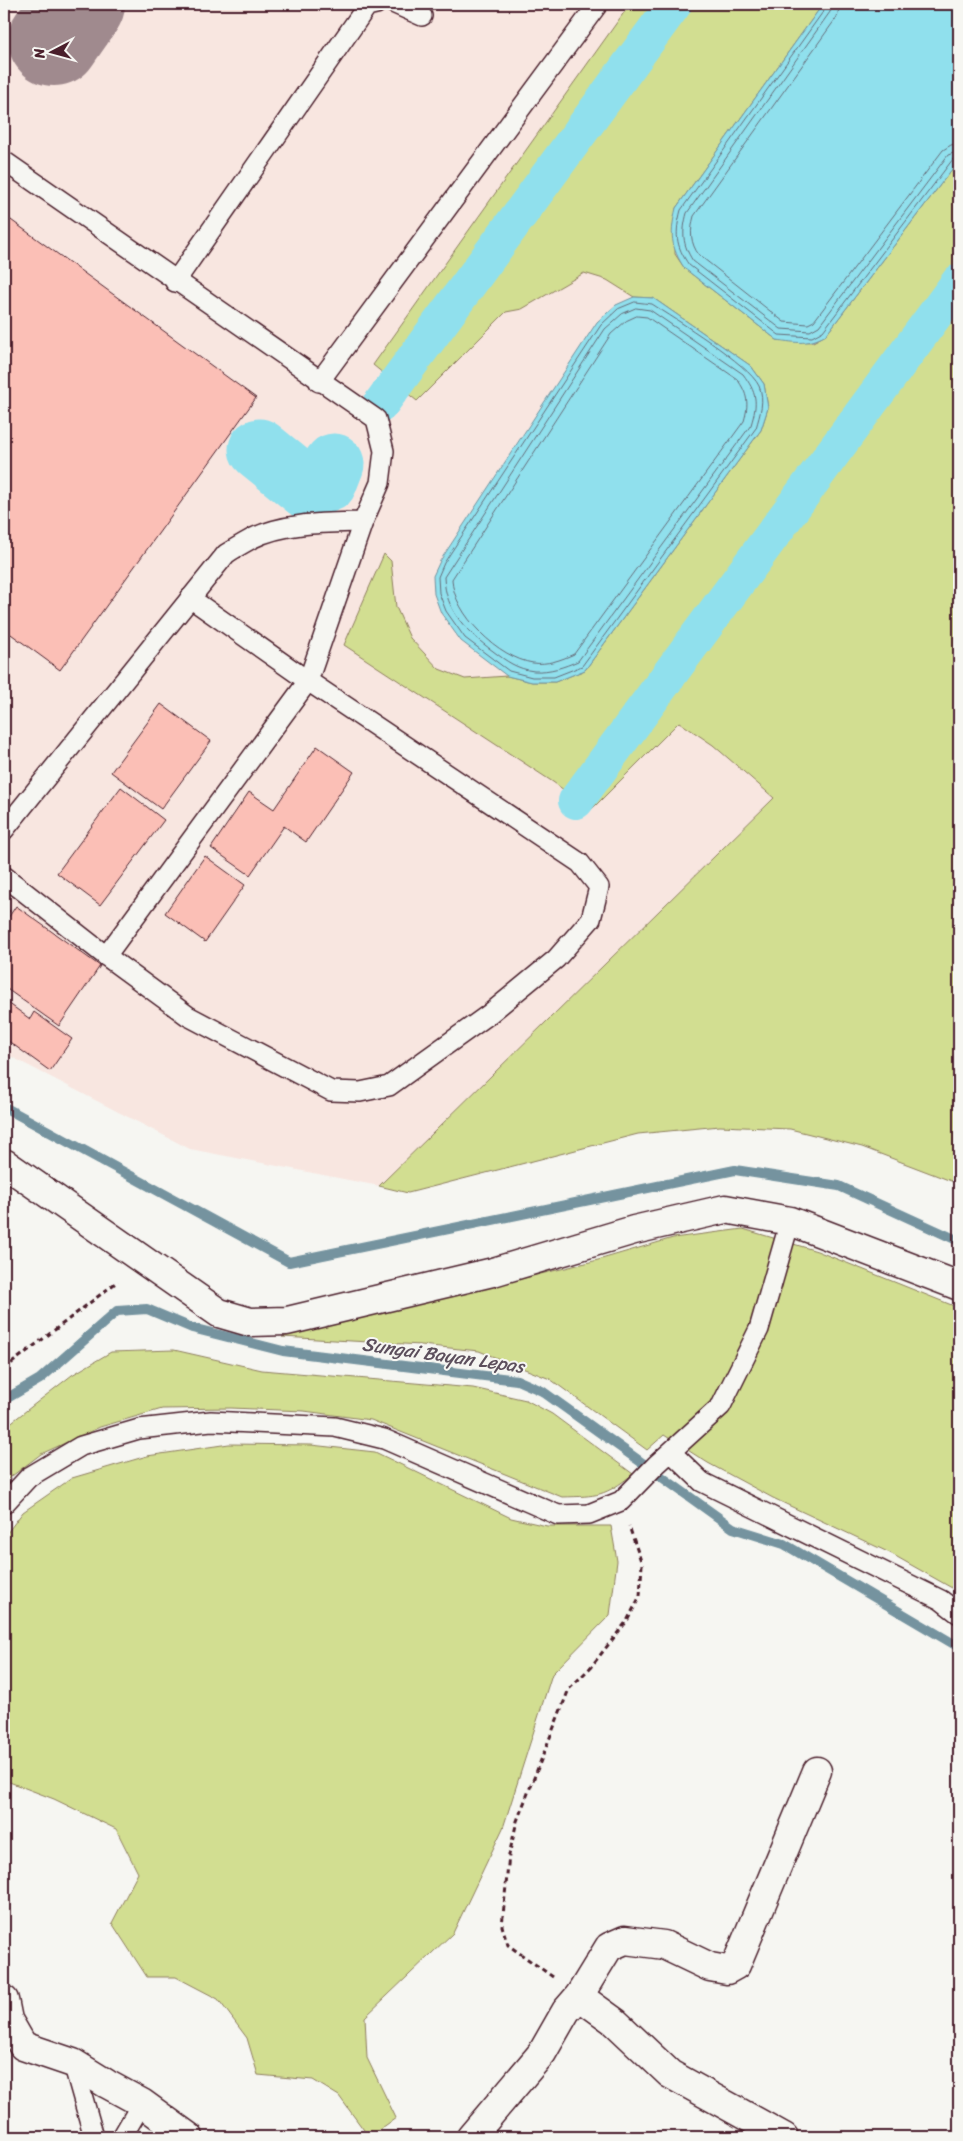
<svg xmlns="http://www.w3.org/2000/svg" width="963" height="2141" font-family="Sriracha,sans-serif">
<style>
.built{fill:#f8e6e0}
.green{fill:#d2de91;stroke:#8e7e5e}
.water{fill:#90e0ed;stroke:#74939f}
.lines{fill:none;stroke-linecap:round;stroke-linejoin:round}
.shore{stroke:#666c79;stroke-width:1}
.stream{stroke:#74939f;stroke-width:10}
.canal{stroke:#90e0ed;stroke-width:36}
.river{stroke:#90e0ed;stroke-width:61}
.taxiway{stroke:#a08a8e;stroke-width:92}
.building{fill:#fbbfb6;stroke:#4a1f2b}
.lane-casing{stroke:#4a1f2b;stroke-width:22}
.street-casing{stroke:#4a1f2b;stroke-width:31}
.path{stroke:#4a1f2b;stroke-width:3;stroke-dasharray:5 4;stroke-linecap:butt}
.lane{stroke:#f6f6f2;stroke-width:19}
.street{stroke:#f6f6f2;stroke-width:28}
.labels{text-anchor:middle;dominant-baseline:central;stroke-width:4;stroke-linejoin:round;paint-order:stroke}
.water-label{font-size:19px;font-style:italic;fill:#5c4f5c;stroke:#f6f6f2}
</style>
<rect width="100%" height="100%" fill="#f6f6f2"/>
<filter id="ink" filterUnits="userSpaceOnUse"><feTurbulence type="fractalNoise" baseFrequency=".02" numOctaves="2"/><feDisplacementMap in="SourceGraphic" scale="10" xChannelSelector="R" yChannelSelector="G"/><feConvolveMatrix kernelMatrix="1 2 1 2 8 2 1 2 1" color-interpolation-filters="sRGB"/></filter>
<g filter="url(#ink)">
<!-- built -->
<polygon class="built" points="4,4 959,4 959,540 713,745 774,798 379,1186 190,1149 4,1053"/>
<!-- green -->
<g class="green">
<polygon points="630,4 823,4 676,208 675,254 685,269 777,340 813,342 826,335 959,160 959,1184 862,1147 790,1129 720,1126 638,1134 408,1193 379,1186 774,798 713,745 679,722 591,810 553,782 344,645 384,554 391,561 396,607 410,638 439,669 465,679 507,676 532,682 555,682 585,670 761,430 768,408 764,384 751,366 653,298 634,297 607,280 584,273 522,309 506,312 417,401 373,365"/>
<polygon points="743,1229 817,1251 959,1308 959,1592 890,1553 773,1498 708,1463 664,1435 647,1450 550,1379 479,1351 421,1345 282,1337 598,1260 673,1238"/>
<path d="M174,1350L262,1370L473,1388L526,1400L552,1414L633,1474C604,1497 598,1496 562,1497L371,1420L304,1411L231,1408L162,1409L100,1427L41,1454L4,1482V1428L72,1375L111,1352Z"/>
<polygon points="229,1444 311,1445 375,1452 511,1518 547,1526 611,1526 617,1561 610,1615 552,1674 503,1828 453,1933 365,2017 367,2058 396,2118 369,2137 339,2096 313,2080 258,2075 247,2038 218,1999 176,1977 147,1977 112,1923 138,1873 116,1829 54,1799 4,1780 4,1537 23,1512 72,1478 147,1456"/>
</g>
<!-- water -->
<g class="water">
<path d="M823,4H959V160L826,335C809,345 797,343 777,340L685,269C670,247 670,233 676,208Z"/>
<polygon points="634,297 653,298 751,366 764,384 768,408 761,430 585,670 555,682 532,682 507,676 461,641 441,613 434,594 433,576 440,561 597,322 616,305"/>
</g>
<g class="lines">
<!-- shore -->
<g class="shore">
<path d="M826,4L825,9L681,210C675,233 675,245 689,265L779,335L812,337L823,331L953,159L959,157"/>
<path d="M833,4L830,12L687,213C682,232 682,244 693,261L781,329L810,331L819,326L948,155L959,151"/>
<path d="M840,4L837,17L694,216C690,231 690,243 699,255L784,322L808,324L814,321L943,150L951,145L959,143"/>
<path d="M635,302L652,304C675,319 749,364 759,386C765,400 760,414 756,428L582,666L554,677H532L509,671L465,638L446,611L439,593L438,577L444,563L601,325L618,309Z"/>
<path d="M636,308L650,310L743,374C757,393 758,402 751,425L578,661C564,667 550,672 534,671C517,669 506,661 493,651C468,633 445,611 444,577L605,329L622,314Z"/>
<path d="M637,316L647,317L737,379C748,394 749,404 744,421L574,654C561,660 547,665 533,663C499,658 453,614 452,579L611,334L626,321Z"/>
</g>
<!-- stream -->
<g class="stream">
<polyline points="4,1107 289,1262 735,1170 839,1186 959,1241"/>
<polyline points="4,1400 40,1379 117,1311 147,1309 192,1328 283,1351 517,1380 542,1391 733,1528 784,1544 959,1647"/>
</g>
<!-- canal -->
<g class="canal">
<polyline points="380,405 674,4"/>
<polyline points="576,801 959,282"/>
</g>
<!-- river -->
<polyline class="river" points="259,449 308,489 327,482 334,464"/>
<!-- taxiway -->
<polyline class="taxiway" points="54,40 79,4"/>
</g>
<!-- building -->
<g class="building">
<polygon points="4,215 256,398 60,670 4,629"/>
<polygon points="161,704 211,741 161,809 111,772"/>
<polygon points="317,746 354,772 306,842 284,826 250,875 211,848 249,792 274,809"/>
<polygon points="121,787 164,820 100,905 57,873"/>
<polygon points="205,856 245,885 205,942 165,913"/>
<polygon points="4,906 10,911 4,920"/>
<polygon points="16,906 100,966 59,1026 4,987 4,924"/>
<polygon points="4,1000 30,1019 34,1012 72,1039 50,1071 4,1038"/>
</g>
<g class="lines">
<!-- lane casing -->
<g class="lane-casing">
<g id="lane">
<polyline points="395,4 422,16"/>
<polyline points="4,161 376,419 384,451 380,483 363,522 308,681 106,956 4,876"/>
<polyline points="175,282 367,6 376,4"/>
<polyline points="319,382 598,4"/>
<path d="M4,830L226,554C235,548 244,543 253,538C286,522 328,523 363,522"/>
<polyline points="106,956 188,1016 331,1091 360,1092 389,1086 488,1015 556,959 591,919 599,887 580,863 308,681 190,598"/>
<polyline points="672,1453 702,1482 941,1600 959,1614"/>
<polyline points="4,1504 29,1477 81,1446 139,1429 211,1421 335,1427 384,1439 558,1515 589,1514 621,1501 656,1465 721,1406 759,1329 790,1221"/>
<polyline points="73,2063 94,2137"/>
<polyline points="122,2137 142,2103"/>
</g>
</g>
<!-- street casing -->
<g class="street-casing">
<g id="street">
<polyline points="4,1163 219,1313 250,1322 287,1321 493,1272 634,1230 725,1209 790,1221 959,1286"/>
<polyline points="579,1996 615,2022 670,2074 784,2137"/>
<polyline points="4,2000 8,2020 23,2046 73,2063 107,2084 142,2103 189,2137"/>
<polyline points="471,2137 542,2053 566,2011 579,1996 609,1947 625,1940 664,1945 710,1967 727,1970 736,1965 817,1771"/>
</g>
</g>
<!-- path -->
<g class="path">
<polyline points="4,1369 118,1281"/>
<polyline points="553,1977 508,1945 502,1926 509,1855 517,1821 569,1689 590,1668 627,1621 640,1596 642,1564 629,1526"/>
</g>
<!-- lane -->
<use href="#lane" class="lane"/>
<!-- street -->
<use href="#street" class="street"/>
</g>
</g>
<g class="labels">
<!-- water labels -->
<g class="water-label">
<text transform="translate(443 1355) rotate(8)">Sungai Bayan Lepas</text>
</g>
</g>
<!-- margin -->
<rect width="963" height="2141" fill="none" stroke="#f6f6f2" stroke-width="20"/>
<rect x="10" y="10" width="943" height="2121" fill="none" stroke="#4a1f2b" stroke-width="2" filter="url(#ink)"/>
<!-- north arrow -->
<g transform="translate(52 52) rotate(264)" stroke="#f6f6f2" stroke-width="4" paint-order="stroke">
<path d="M0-4L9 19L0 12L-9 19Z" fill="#4a1f2b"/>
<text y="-8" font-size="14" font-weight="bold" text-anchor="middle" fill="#4a1f2b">N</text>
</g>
</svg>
